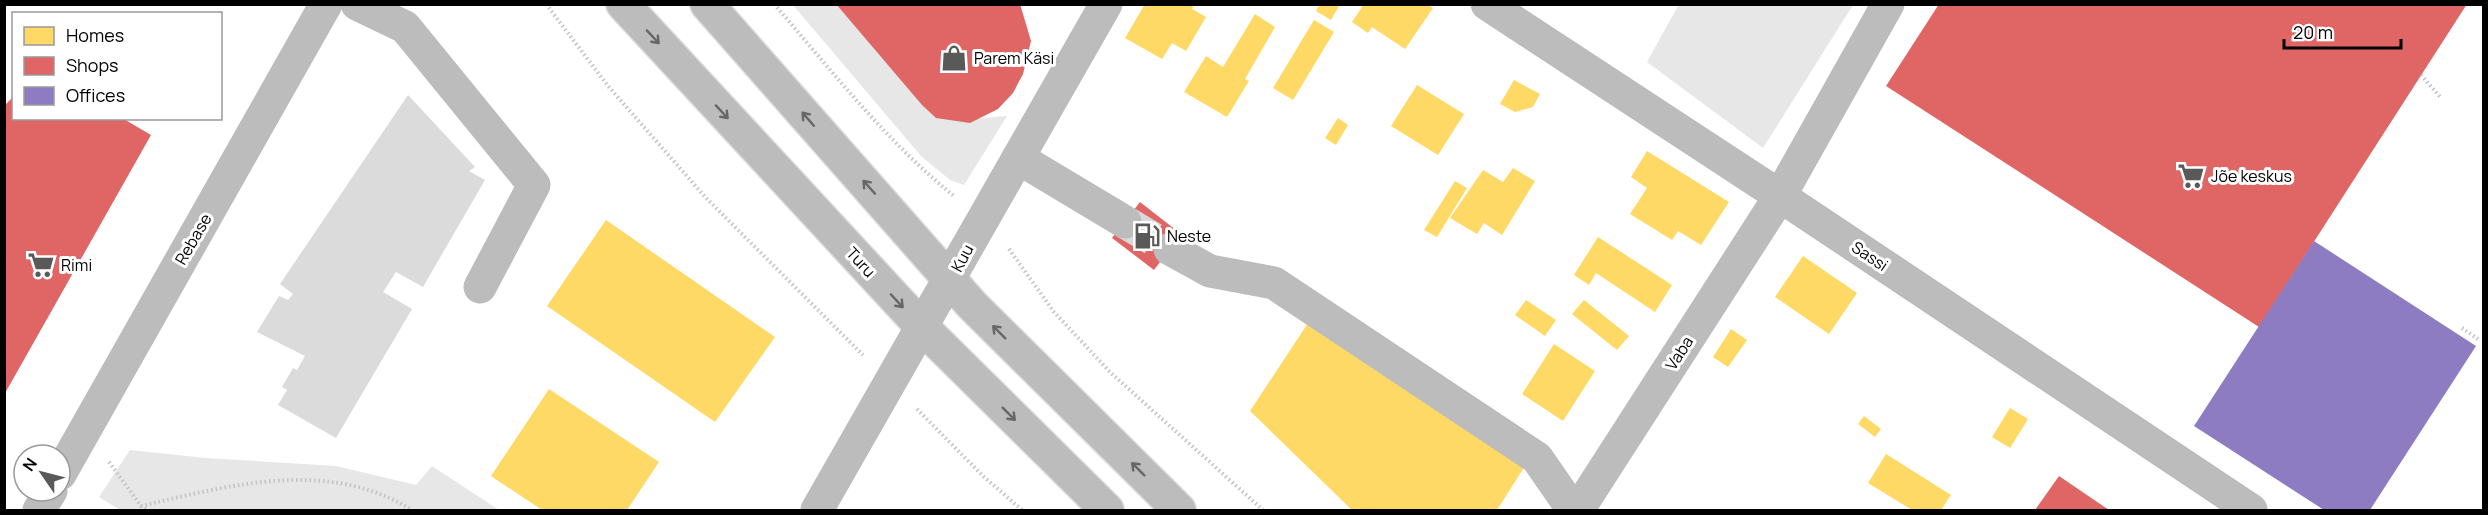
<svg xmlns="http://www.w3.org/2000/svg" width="2488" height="515" font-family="Manrope,sans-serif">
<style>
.green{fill:#e7e7e7}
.homes{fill:#ffd966}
.shops{fill:#e06666}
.offices{fill:#8e7cc3}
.building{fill:#dbdbdb}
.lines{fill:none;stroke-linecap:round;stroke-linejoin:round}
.minor-tunnel{stroke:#d9d9d9;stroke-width:33;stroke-dasharray:33 16;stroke-linecap:butt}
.major-casing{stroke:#dbdbdb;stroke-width:36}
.path{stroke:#c2c2c2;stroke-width:4;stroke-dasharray:1.5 3;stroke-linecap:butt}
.minor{stroke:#bcbcbc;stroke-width:33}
.major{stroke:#bcbcbc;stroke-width:33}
.oneway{stroke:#676767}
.labels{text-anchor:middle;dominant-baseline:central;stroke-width:6;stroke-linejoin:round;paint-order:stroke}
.poi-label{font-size:16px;fill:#000;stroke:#fff;text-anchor:start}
.street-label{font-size:16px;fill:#000;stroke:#fff}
</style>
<rect width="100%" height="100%" fill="#fff"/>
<!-- green -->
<g class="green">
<polygon points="1679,4 1853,4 1853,5 1763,148 1647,62"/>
<polygon points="793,5 837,5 961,120 1007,116 964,185 950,180 921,156"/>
<polygon points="130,450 206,458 336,466 416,485 432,466 499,510 120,510 99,497"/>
</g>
<!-- homes -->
<g class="homes">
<polygon points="1145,4 1194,4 1192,9 1206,17 1186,51 1172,43 1162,59 1125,38"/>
<polygon points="1320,4 1340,4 1331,20 1316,11"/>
<polygon points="1364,4 1427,4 1433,8 1405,49 1372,27 1368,33 1352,22"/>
<polygon points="1255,14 1275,27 1245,79 1249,81 1227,117 1184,92 1206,56 1223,67"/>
<polygon points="1314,20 1334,32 1293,100 1273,88"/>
<polygon points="1514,80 1540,94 1533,107 1515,112 1500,104"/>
<polygon points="1417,85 1464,114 1438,155 1391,126"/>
<polygon points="1338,118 1348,125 1336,145 1325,138"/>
<polygon points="1647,151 1729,202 1701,245 1678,231 1672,240 1630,214 1647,188 1631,177"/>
<polygon points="1513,168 1535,181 1502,235 1484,223 1477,234 1450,218 1483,170 1503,182"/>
<polygon points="1455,181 1467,188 1437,237 1424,230"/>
<polygon points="606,220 775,337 715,422 547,306"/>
<polygon points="1598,237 1672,285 1655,312 1596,273 1589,285 1574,275"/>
<polygon points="1803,256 1857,293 1829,334 1775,297"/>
<polygon points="1526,300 1556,320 1545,336 1515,315"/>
<polygon points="1584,300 1629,336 1617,350 1572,314"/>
<polygon points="1308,323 1525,466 1497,510 1352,510 1250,411"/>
<polygon points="1731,329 1747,340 1728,367 1713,357"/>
<polygon points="1554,344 1595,371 1563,421 1522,394"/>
<polygon points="549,389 659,462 627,510 542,510 491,476"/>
<polygon points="2010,408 2028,419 2010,448 1992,437"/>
<polygon points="1864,416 1881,429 1875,437 1858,424"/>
<polygon points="1886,454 1951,495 1941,510 1912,510 1868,483"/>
</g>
<!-- shops -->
<g class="shops">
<polygon points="836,4 1020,4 1031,41 1023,74 1013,93 998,109 970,123 936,118 922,105"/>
<polygon points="1939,4 2467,4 2259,327 1886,86"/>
<polygon points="14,96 14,118 122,118 151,135 4,395 4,106"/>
<polygon points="1140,202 1181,234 1154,270 1112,238"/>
<polygon points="2059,476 2109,510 2035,510"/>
</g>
<!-- offices -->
<polygon class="offices" points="2314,241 2476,346 2370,510 2324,510 2194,426"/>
<!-- building -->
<polygon class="building" points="408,95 475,167 469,171 485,180 423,287 396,272 383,292 412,309 336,438 278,405 287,390 282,387 293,368 297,370 305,356 257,332 279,296 288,300 293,294 280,284"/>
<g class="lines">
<!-- minor-tunnel -->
<polyline class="minor-tunnel" points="1125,222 1170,249"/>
<!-- major casing -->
<g class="major-casing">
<g id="major">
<polyline points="623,4 923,328 1107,510"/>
<polyline points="707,4 972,305 1179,510"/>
</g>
</g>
<!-- path -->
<g class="path">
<polyline points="546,4 608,86 707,199 863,355"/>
<path d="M774,4C832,71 886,141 954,196"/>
<polyline points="2421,75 2441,98"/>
<polyline points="1009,249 1054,312 1111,373 1263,510"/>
<polyline points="2462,328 2478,339"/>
<polyline points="917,409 983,476 1022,510"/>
<polyline points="109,462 141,506 148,510"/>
<path d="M141,506C231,485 328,458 412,510"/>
</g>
<!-- minor -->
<g class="minor">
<polyline points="357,4 405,27 534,185 480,287"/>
<polyline points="1487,4 1780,196 2251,510"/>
<polyline points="1018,158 1125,222"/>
<polyline points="1170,249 1210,271 1274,283 1537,458 1573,510"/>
<polyline points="60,474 326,4"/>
<polyline points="39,510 51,491"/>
<polyline points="817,510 1106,4"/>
<polyline points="1578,510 1780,196 1888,4"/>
</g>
<!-- major -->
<use href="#major" class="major"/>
</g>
<!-- one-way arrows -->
<defs><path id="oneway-shaft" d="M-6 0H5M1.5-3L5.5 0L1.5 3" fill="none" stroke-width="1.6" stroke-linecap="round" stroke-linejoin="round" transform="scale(1.5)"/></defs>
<g class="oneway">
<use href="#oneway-shaft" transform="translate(653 37) rotate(47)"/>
<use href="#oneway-shaft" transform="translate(722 112) rotate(47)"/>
<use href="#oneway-shaft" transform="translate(808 119) rotate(-131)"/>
<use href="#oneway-shaft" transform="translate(869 187) rotate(-132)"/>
<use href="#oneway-shaft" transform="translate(897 301) rotate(47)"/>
<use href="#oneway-shaft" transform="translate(999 332) rotate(-135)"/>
<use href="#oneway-shaft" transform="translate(1009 414) rotate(45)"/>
<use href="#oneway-shaft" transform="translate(1138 469) rotate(-135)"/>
</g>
<!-- icons -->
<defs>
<g id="shop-bare" transform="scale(2.07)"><path d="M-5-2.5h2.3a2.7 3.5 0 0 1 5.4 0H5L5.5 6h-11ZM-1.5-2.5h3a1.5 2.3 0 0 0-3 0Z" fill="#595959" stroke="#fff" stroke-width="2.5" paint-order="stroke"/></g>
<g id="supermarket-bare" transform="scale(2.07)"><path d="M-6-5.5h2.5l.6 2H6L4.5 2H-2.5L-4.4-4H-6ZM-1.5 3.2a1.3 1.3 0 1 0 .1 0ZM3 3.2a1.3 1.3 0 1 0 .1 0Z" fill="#595959" stroke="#fff" stroke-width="2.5" paint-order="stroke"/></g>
<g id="fuel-bare" transform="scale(2.07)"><path d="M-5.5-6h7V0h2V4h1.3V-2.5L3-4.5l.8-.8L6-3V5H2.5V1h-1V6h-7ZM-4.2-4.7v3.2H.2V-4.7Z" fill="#595959" stroke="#fff" stroke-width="2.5" paint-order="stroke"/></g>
</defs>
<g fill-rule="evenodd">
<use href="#shop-bare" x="954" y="58"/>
<use href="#supermarket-bare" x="2191" y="176"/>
<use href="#fuel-bare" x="1147" y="236"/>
<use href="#supermarket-bare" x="41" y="265"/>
</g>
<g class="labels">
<!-- poi labels -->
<g class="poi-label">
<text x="974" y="58">Parem Käsi</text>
<text x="2211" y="176">Jõe keskus</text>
<text x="1167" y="236">Neste</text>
<text x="61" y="265">Rimi</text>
</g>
<!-- street labels -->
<g class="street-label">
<text transform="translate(193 239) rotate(-60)">Rebase</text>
<text transform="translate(1870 256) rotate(34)">Sassi</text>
<text transform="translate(962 258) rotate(-62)">Kuu</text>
<text transform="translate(861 262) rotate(47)">Turu</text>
<text transform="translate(1679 353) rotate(-57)">Vaba</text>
</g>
</g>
<!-- border -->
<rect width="2488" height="515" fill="none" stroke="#000000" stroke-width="12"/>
<!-- legend -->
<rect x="12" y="12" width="210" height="108" fill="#ffffff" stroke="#999999" stroke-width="1.5"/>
<rect x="24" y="27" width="30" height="18" fill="#ffd966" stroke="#999999" stroke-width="1.5"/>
<text x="66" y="42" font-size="18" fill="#000000">Homes</text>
<rect x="24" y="57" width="30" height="18" fill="#e06666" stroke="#999999" stroke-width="1.5"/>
<text x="66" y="72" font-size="18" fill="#000000">Shops</text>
<rect x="24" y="87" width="30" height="18" fill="#8e7cc3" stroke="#999999" stroke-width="1.5"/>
<text x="66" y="102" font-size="18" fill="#000000">Offices</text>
<!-- north arrow -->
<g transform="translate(42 473) rotate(305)"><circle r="28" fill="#ffffff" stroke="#999999" stroke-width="1.5"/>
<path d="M0-4.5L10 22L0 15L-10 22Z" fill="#595959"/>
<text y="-9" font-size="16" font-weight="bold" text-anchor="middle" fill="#000000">N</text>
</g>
<!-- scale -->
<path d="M2284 39v9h117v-9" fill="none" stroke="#000000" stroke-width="3"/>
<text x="2293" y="39" font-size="18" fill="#000000" stroke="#ffffff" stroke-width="4.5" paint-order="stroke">20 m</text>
</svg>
